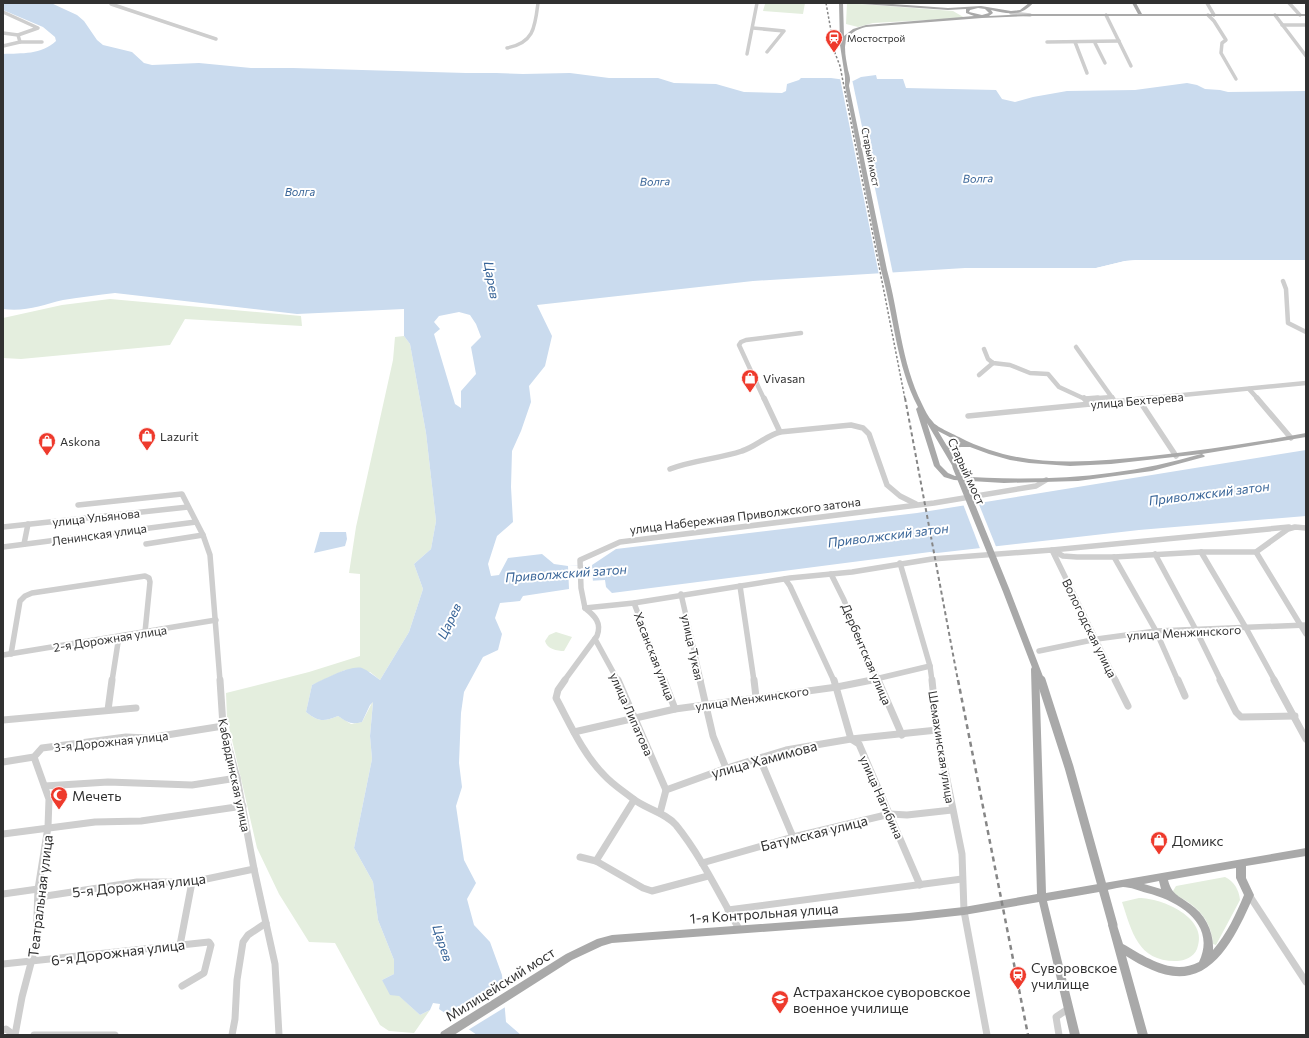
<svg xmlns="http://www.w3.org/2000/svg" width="1309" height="1038" font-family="Commissioner,sans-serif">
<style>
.green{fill:#e4eede}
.water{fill:#cadbee;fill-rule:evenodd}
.pier{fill:#fff}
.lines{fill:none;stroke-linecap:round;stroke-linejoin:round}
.minor-far3{stroke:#cecece;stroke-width:3.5}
.minor-far2{stroke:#cecece;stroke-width:4.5}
.minor-far1{stroke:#cecece;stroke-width:5.5}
.minor{stroke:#cecece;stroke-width:7}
.major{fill:#a9a9a9;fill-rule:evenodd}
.rail-far2{stroke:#868686;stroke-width:1.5;stroke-dasharray:2.5 2;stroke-linecap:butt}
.rail-far1{stroke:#868686;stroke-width:2;stroke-dasharray:4 3;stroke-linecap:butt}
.rail{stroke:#868686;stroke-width:2.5;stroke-dasharray:5 4;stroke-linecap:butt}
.major-bridge-far1{stroke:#a9a9a9;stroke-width:7}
.major-bridge{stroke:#a9a9a9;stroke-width:9}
.labels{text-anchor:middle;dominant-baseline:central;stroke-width:4;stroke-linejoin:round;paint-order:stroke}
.far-poi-label{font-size:10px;fill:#313131;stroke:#fff;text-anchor:start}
.far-street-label{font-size:10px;fill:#313131;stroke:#fff}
.far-water-label{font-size:11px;font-style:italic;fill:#396598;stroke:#fff}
.poi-label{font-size:12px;fill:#313131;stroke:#fff;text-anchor:start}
.street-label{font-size:12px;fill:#313131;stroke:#fff}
.water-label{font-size:13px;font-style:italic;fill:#396598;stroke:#fff}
.near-street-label{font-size:14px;fill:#313131;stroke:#fff}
.near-poi-label{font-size:14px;fill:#313131;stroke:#fff;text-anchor:start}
</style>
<rect width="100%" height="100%" fill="#fff"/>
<!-- green -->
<g class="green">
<polygon points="759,3 805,3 803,14 763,11 765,4"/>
<polygon points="847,3 953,11 965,18 873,23 858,27 846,24"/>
<polygon points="110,299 301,316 302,326 185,319 170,345 21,359 3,358 3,318 62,305"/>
<path d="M404,336L410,344L426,433L436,521L431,549L414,564L423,589L409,632L380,680L370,672L345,670L312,685L306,712C319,722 323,722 338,716L351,724L362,722L373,701L370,736L372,759L354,848L373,882L378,920L394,960V974L382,980L420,1015L430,1010L414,1033L389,1031L380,1025L335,943L309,942L279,894L257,848L227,718L226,693L309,672L360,656V574L349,573L356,527L393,360L395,337Z"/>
<path d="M556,632L572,637L564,651C557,651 547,649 545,641L549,635Z"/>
<path d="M1225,877C1234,881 1239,890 1240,900L1216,945L1213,944C1212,926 1203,912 1188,902C1183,898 1176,897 1173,891L1176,886Z"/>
<path d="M1139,898C1162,898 1210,918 1197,949C1194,957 1184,961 1177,961C1138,962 1132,932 1122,902Z"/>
</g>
<!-- water -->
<g class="water">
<path d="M3,3H51L77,15L84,21L97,40L103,45L132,52L144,63L152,65L199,63L251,68H293L466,73H496L523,74L570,73L609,78H658L674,83L716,84L744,92L782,93L786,91L787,84L799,80L801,78H831L853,81L861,77L876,75L877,79H903L906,88L996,90L1002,99L1015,102L1033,97L1067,91L1135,90L1187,83L1197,85L1205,89L1220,90L1228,92L1306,91V260H1137L1125,261L1096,268H965L753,281L537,305L552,336L545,366L529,386L531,402L521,431L512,451L511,487L513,522L497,536L488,564L491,576L499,575L508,558L542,554L554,564L568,566L592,565L616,549L917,513L1306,450V516L1139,530L937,553L930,552L612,593L606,587L605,580L569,582V589L523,596L520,601L500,603L495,618L502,634L498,650L483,657L464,692L461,713L459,763L462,787L456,806L464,860L476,883L467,899L474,925L490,942L502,975L506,1022L521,1035H477L439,1009L440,1004L433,1003L430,1010L420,1015L399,996L390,995L382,980L394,974V960L378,920L373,882L354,848L372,759L370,736L373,702L370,705L362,722C351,725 347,722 338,716C323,722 319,722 306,712L312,685C323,680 350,665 362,668C369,671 374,676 380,680L409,632L423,589L414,564L431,549L436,521L426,433L410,344L404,336V309L297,314L115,293C98,295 81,297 63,300C42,305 26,312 3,309V54C22,53 41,55 56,41L55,37L43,27L3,10ZM459,312L470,315L476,324L481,337L471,347L476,374L461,391V408L455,404L434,334L440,329L434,322L439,316Z"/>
<polygon points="320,532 346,532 347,539 345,546 314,553"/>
</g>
<!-- pier -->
<g class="pier">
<polygon points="840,78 852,79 893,274 879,275"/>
<polygon points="1137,260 1289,260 1289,262 1137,262 1125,263 1096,270 966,270 965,268 1096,268 1125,261"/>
<polygon points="978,502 997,549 981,551 963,504"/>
<polygon points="592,565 593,583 571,584 571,589 569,589 568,566"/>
<polygon points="505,983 507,1006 468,1030 448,1016"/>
</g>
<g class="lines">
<!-- minor-far3 -->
<g class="minor-far3">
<polyline points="113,3 111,4 216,39"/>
<polyline points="1207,3 1214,15"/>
<polyline points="1289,3 1300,15"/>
<polyline points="3,12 38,28 18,35"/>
<polyline points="1011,13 1030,15"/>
<polyline points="1106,15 1131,66"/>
<polyline points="1208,15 1214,21 1226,40 1222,43 1221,53 1236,79"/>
<polyline points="1275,15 1306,56"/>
<polyline points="1282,25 1306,25"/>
<polyline points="753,28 784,31 767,52"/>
<polyline points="3,33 18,35 20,42 42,42"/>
<polyline points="1047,42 1119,41"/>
<polyline points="1075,42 1087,73"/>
<polyline points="1095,43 1105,63"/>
<polyline points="3,46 20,42"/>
<path d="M507,48C534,43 535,27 538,3"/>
<polyline points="747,54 757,3"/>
</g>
<!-- minor-far2 -->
<g class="minor-far2">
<polyline points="1283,281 1286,289 1288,323 1306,332"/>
<polyline points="1076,347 1113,399"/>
<polyline points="984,349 988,359 993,363 1010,365 1030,373 1048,374 1059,387 1085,399"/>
<polyline points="979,375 993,363"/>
<polyline points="1249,389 1258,399"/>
<polyline points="764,399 739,345 741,342 746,340 801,333"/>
<polyline points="1085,399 1112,397"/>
<polyline points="1142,399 1306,383"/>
</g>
<!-- minor-far1 -->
<g class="minor-far1">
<polyline points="764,398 780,432"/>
<polyline points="1084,398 1089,404"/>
<polyline points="1112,398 1115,402"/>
<polyline points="1257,398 1291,438"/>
<polyline points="1085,399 1098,398"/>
<polyline points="1139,400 1176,456"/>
<polyline points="968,416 1152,398"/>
<path d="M670,469C694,460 718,459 742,451C755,447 766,436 780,432L851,425L863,428L869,434L887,485L900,496L916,504"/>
<polyline points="78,505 182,494 203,535 210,555 220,681"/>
<polyline points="3,527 188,507"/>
<polyline points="24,544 28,524"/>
<polyline points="146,544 203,535"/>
<polyline points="3,547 196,522"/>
<polyline points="1201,552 1246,628 1275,681"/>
<polyline points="1256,552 1306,634"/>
<polyline points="1155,554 1196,630 1221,681"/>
<polyline points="1114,557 1156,631 1178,681"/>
<polyline points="900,563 930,666 932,681"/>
<polyline points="831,574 844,600 858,639 879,681"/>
<polyline points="785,579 790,586 834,681"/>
<polyline points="740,586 754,681"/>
<polyline points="681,594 701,681"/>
<polyline points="634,603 664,681"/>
<polyline points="585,608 634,603 790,578 852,572 932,559 1052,550 1063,556 1077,557 1114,557 1201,552 1256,552 1288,529 1295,527 1306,528"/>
<polyline points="585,608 581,588 580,560 620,542 934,503 1036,486 1046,480"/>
<polyline points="595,639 618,681"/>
<polyline points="1039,651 1097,639 1156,631 1306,625"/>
<polyline points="11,654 20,601 25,596 32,593 145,576 149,578 150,582 145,632"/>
<polyline points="3,655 216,620"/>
<polyline points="112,681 119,636"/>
<path d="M564,681L597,636C602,623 595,616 585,608"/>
<polyline points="867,681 930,666"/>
<polyline points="1116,681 1052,550 1289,527"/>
</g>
<!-- minor -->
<g class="minor">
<polyline points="220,680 223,726 237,778 254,869 275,964 279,1035"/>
<path d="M565,680L558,690L556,698C570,724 583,754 604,775C612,784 623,791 632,798C645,809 665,812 676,825C701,856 719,894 739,929"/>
<polyline points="618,680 666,790"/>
<polyline points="664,680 675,709"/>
<polyline points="700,680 713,736 726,768"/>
<polyline points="754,680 756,697"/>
<polyline points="834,680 851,739 859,744 920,885"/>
<polyline points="878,680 902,735"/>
<polyline points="932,680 937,730 962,854 964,911 987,1035"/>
<polyline points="1115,680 1128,706"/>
<polyline points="1178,680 1185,696"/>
<polyline points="1220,680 1236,712 1241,717 1295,716"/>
<polyline points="1274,680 1306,739"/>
<polyline points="108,710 112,680"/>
<polyline points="3,720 136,708"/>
<polyline points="574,732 675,709 837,687 872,680"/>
<polyline points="760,759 793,837"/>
<polyline points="3,762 34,757 42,748 126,737 148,738 223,726"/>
<polyline points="45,786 108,782 192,785 237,778"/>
<polyline points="660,813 666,790 724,769 786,750 851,739 937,730"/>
<polyline points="3,834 95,822 141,821 243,806"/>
<polyline points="580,857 596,861 643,888 652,891 708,876"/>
<polyline points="596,861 634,800"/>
<polyline points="702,863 793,837 890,814 907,815 952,810"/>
<polyline points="3,894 38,889 46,896 137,882 192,882 254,869"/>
<polyline points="1249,895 1306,982"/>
<polyline points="728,910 962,879"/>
<polyline points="180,945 192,882"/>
<polyline points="3,964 209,942 211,945 204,973 182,986"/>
<polyline points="3,1030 6,1029 14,1035"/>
<polyline points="15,1035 22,997 36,944 38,889 48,827 49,799 34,757"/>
<polyline points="34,1035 115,1035"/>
<polyline points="232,1035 235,1019 237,980 243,942 248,935 266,923"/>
<polyline points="1059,1035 1056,1017 1068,1009"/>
</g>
<!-- major -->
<g class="major">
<path d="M839,3H843L844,36L853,29L866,25L974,16L966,13V9L948,10L862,4L860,3H879L948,8L981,6L1011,11L1020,10L1029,3H1033C1021,17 1007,14 991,10L993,13L989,16L1031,14H1138L1132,3H1136L1142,14H1306V16H1031L982,18L866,27C840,34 844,48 848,70C849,73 850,77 850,80C850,82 849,84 849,86L887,270C899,314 901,362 922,404C925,410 928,417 933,422C935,426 953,434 959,437C1020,469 1084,463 1151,456C1203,450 1254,443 1306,433V437L1202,454L1205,456L1204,457L1152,471L1078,481L1004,483L954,480L944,477L934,466L916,409L918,407C896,365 894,316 881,270L845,86V77L840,45ZM978,8L985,9L989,13L982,15L969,12L970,10ZM927,423L953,467L956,469L959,467L949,449L961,447H970L989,454L1010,460L1029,463L1070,466L1111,464L1201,454C1121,478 1038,482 955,476L948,473L940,465ZM938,431L961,443L947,446Z"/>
<path d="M1035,666L1038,667L1039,669L1046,893L1306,848V856L1246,866V878L1254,895C1242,922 1223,968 1190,975C1168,980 1145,968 1126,956L1148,1035H1138L1108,925L1110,922L1113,921L1116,922L1123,944C1146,957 1172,976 1199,962C1217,924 1179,901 1147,893C1140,891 1130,887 1123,887C1115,888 1107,890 1099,892C1082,895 1065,898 1047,901L1080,1035H1070L1039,902L964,915L909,921L612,943L602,946L572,960L454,1035H440L441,1032L566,954L597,939L612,935L909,913L964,907L1037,894L1031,669L1032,667ZM1236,868V878L1244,895C1236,914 1227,934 1213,950C1214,932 1205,914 1190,904C1178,895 1172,895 1168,880ZM1159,881L1161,889L1144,884Z"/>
</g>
<!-- rail-far2 -->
<polyline class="rail-far2" points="826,3 835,53 840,66 905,399"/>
<!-- rail-far1 -->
<polyline class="rail-far1" points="905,398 958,681"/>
<!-- rail -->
<polyline class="rail" points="958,680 1028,1035"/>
<!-- major-bridge-far1 -->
<polyline class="major-bridge-far1" points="956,467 1006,590 1041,681"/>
<!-- major-bridge -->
<polyline class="major-bridge" points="1041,680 1069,767 1113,925"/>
</g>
<!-- icons -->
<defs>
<g id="station-pin" transform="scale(0.9)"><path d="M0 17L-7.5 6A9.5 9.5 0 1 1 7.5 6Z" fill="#ee3a2c" stroke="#fff"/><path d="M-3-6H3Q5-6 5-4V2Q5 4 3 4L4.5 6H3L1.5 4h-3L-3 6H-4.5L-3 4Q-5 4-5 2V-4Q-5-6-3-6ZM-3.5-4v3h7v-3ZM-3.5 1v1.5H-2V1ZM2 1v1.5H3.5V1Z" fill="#fff"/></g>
<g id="shop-pin" transform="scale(0.9)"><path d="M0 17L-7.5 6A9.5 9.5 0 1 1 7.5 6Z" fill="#ee3a2c" stroke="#fff"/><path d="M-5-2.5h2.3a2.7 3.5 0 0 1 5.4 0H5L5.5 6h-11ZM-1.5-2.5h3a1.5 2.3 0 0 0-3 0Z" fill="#fff"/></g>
<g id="mosque-pin" transform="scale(0.9)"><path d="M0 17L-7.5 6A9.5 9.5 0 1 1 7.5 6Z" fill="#ee3a2c" stroke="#fff"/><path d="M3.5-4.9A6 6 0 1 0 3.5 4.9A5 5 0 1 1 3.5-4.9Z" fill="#fff"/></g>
<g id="university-pin" transform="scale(0.9)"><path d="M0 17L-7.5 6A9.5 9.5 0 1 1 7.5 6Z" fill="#ee3a2c" stroke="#fff"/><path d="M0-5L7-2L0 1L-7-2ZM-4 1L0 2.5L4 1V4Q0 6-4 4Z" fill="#fff"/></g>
</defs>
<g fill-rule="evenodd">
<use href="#station-pin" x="834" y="38"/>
<use href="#shop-pin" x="750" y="378"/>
<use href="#shop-pin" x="147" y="436"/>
<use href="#shop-pin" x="47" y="441"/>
<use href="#mosque-pin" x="59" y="795"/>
<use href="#shop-pin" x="1159" y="840"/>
<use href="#station-pin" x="1018" y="975"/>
<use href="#university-pin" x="780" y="999"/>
</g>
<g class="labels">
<!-- far-poi labels -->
<g class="far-poi-label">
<text x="847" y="38">Мостострой</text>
</g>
<!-- far-street labels -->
<g class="far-street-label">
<text transform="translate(871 157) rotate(79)">Старый мост</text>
</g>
<!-- far-water labels -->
<g class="far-water-label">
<text transform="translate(978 178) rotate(-1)">Волга</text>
<text transform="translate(655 181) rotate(-1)">Волга</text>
<text x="300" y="191">Волга</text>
</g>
<!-- poi labels -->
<g class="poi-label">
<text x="763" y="378">Vivasan</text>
<text x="160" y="436">Lazurit</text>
<text x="60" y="441">Askona</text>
</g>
<!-- street labels -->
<g class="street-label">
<text transform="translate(1137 400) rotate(-5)">улица Бехтерева</text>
<text transform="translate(967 471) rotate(65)">Старый мост</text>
<text transform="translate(745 515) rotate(-7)">улица Набережная Приволжского затона</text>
<text transform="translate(96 517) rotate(-6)">улица Ульянова</text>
<text transform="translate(99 534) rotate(-8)">Ленинская улица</text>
<text transform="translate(1090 628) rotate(64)">Вологодская улица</text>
<text transform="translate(1184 632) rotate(-3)">улица Менжинского</text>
<text transform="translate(110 638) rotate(-9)">2-я Дорожная улица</text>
<text transform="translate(693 647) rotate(78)">улица Тукая</text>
<text transform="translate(867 654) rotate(67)">Дербентская улица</text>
<text transform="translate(655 656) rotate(69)">Хасанская улица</text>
<text transform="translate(752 698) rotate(-8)">улица Менжинского</text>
<text transform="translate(632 714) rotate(66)">улица Липатова</text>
<text transform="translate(111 741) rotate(-6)">3-я Дорожная улица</text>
<text transform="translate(942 747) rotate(81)">Шемахинская улица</text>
<text transform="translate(235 775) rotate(78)">Кабардинская улица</text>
<text transform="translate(882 797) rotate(66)">улица Нагибина</text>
</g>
<!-- water labels -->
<g class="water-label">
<text transform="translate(492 280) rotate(80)">Царев</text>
<text transform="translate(1209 493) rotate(-7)">Приволжский затон</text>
<text transform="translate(888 535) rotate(-7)">Приволжский затон</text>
<text transform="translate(566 573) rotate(-4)">Приволжский затон</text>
<text transform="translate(449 621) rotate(-64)">Царев</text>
<text transform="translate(443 943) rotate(72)">Царев</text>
</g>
<!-- near-street labels -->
<g class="near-street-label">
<text transform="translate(764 759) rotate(-15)">улица Хамимова</text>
<text transform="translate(814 833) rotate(-14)">Батумская улица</text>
<text transform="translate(139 885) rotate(-6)">5-я Дорожная улица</text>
<text transform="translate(40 896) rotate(-83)">Театральная улица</text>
<text transform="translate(764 913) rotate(-4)">1-я Контрольная улица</text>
<text transform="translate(118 952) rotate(-7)">6-я Дорожная улица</text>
<text transform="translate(500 984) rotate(-32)">Милицейский мост</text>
</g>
<!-- near-poi labels -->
<g class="near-poi-label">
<text x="72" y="795">Мечеть</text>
<text x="1172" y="840">Домикс</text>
<text x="1031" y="967">Суворовское<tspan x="1031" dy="16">училище</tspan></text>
<text x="793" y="991">Астраханское суворовское<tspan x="793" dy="16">военное училище</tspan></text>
</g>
</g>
<!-- border -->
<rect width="1309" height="1038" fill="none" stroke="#313131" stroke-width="8"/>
</svg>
